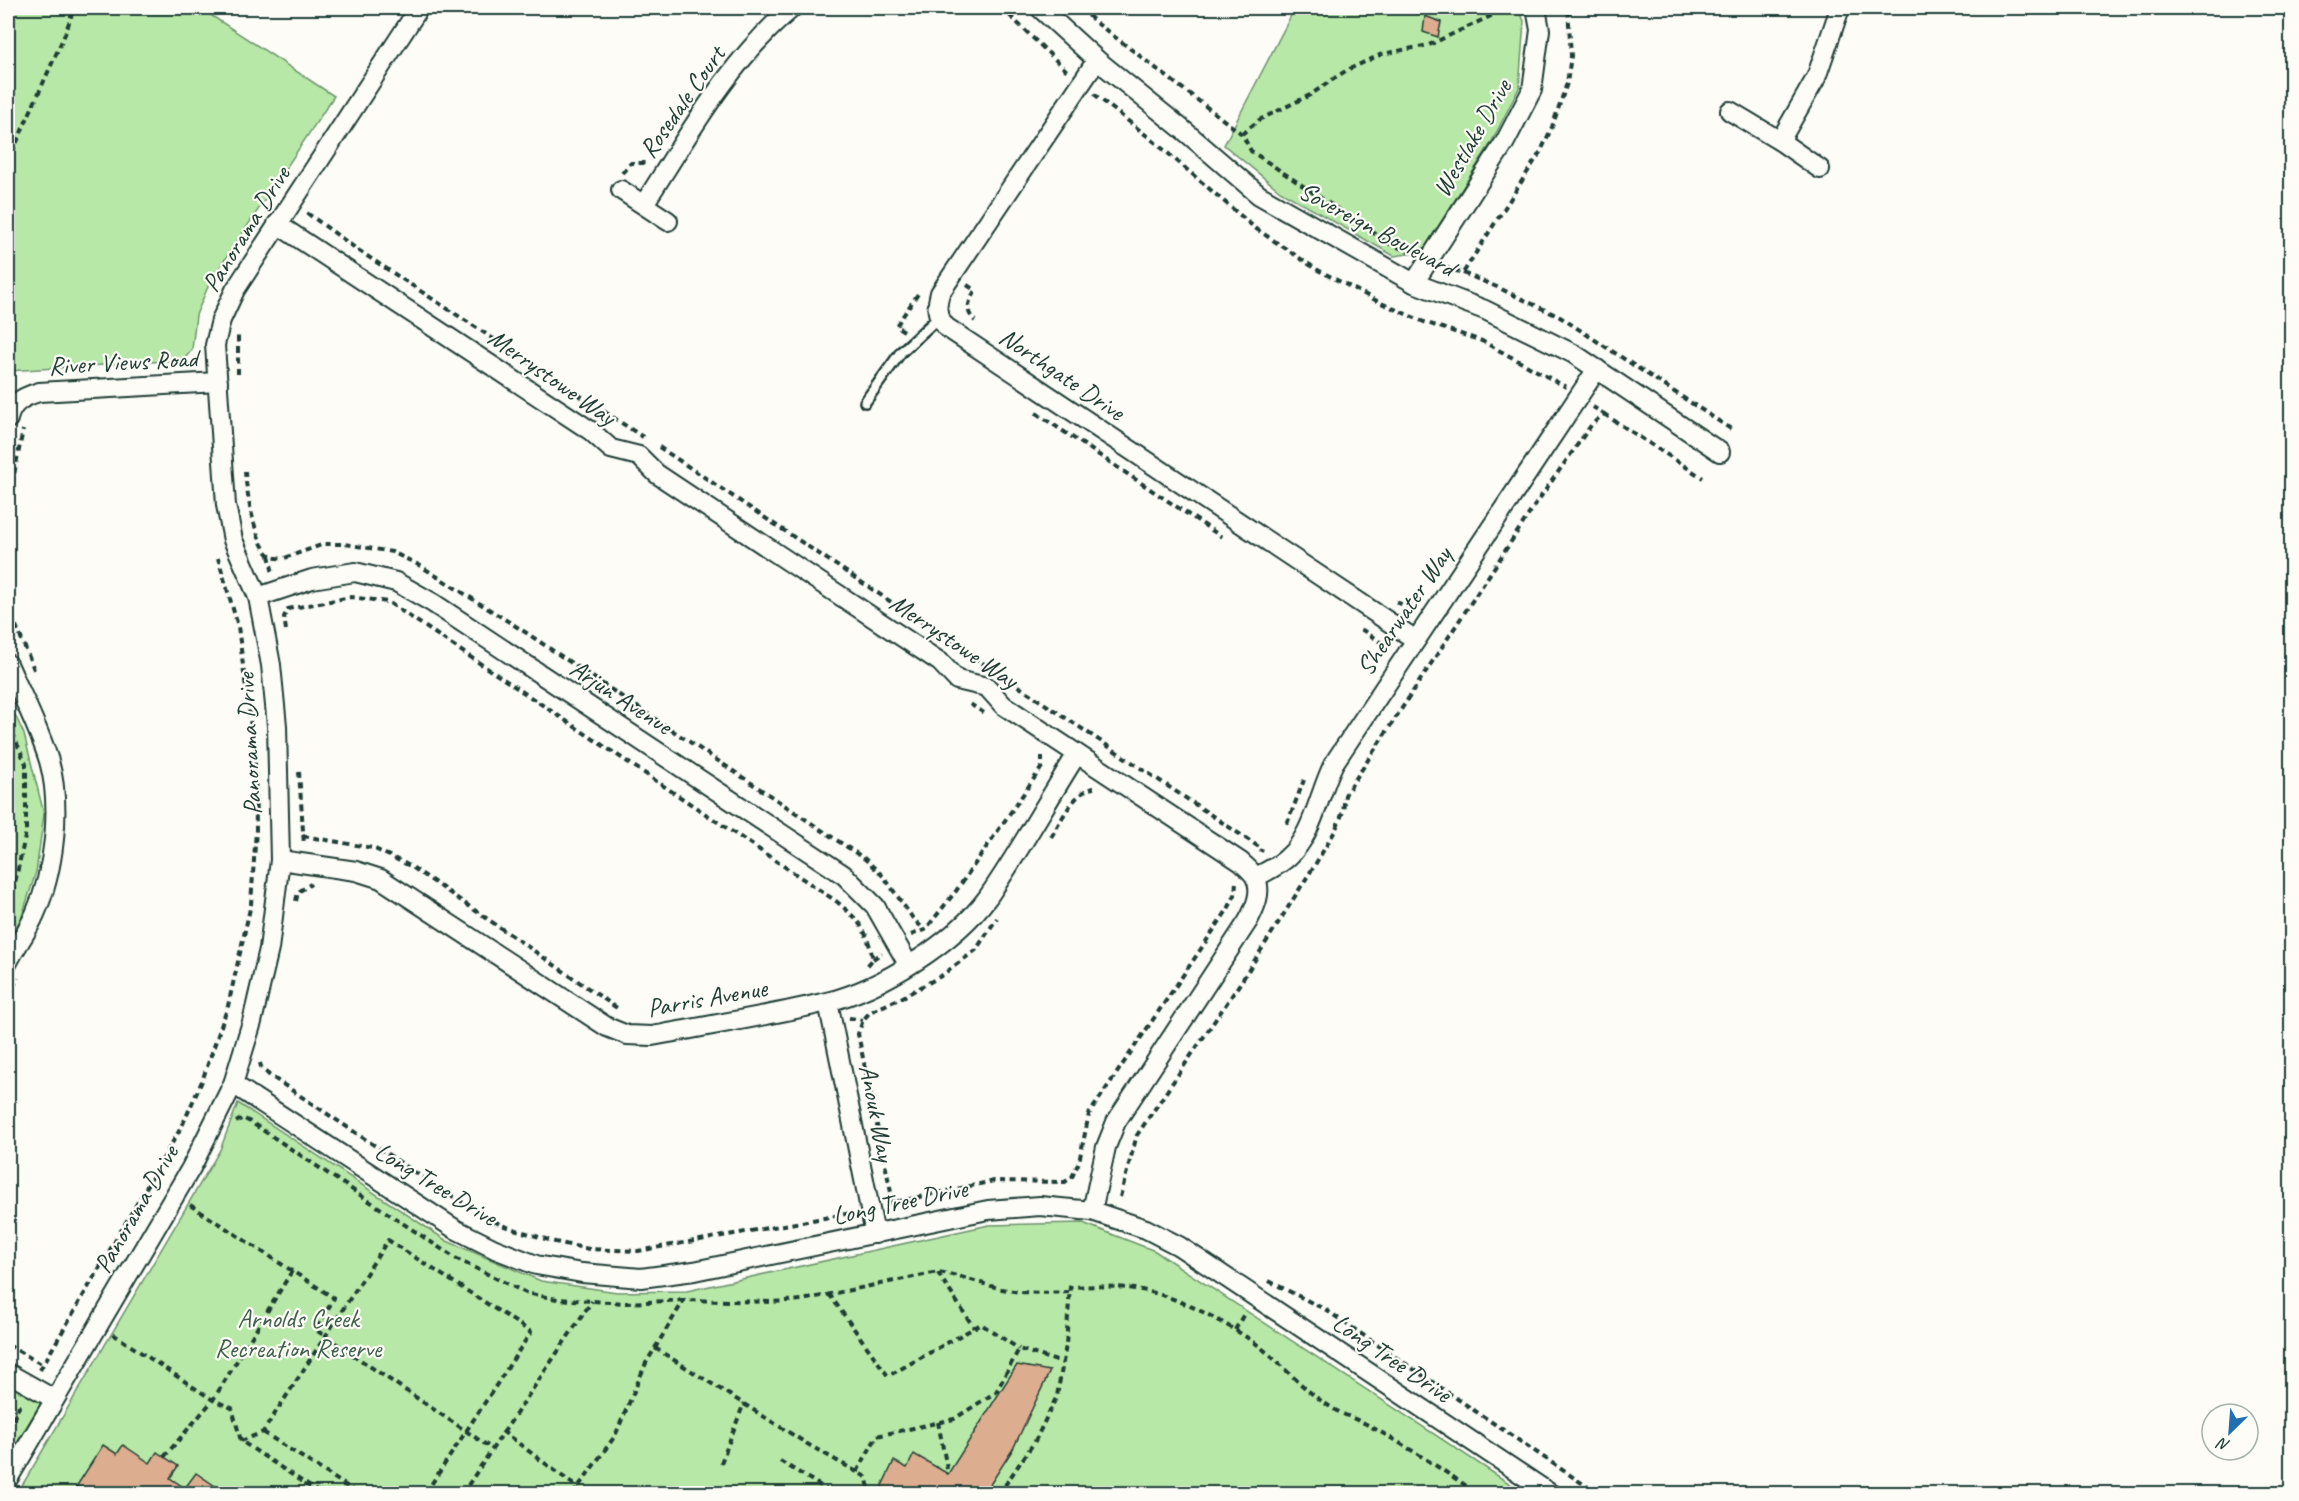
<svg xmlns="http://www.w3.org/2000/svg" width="2299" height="1501" font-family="Caveat,sans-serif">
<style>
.green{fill:#b8e8a7;stroke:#6c926e;stroke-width:1.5}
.building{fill:#ddad8f;stroke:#1f3d34;stroke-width:1.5}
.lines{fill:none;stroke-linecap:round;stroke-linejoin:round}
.service-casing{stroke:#1f3d34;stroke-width:14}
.minor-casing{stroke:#1f3d34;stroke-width:22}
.path{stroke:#1f3d34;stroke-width:4;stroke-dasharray:6 4.5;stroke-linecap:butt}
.service{stroke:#fdfcf7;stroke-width:9}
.minor{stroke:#fdfcf7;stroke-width:18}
.labels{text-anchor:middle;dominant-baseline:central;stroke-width:4.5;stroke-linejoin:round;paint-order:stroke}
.street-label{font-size:26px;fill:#1f3d34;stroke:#fdfcf7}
.park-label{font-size:26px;fill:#3e5f4b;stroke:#fdfcf7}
</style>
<rect width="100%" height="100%" fill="#fdfcf7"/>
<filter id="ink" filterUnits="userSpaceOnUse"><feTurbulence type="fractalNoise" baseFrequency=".0167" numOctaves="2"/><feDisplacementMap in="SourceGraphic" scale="12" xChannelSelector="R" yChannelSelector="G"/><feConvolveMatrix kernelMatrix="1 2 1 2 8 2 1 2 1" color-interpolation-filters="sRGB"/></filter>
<g filter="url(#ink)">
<!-- green -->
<g class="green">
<polygon points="8,8 200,8 334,96 210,282 196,315 192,350 183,360 8,371"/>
<polygon points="1295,8 1518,8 1524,21 1519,88 1491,143 1422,252 1394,256 1280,191 1224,145"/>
<polygon points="8,700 24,734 44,814 36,872 22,916 8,941"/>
<polygon points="238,1103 447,1241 541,1281 617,1292 687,1291 989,1225 1083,1223 1155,1251 1524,1493 17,1494 220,1150"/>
<polygon points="8,1382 42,1401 8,1458"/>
</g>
<!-- building -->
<g class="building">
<polygon points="1425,16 1441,22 1438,37 1423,32"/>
<polygon points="1017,1365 1050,1371 1013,1449 984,1494 878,1494 894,1461 907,1468 914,1454 948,1474"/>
<polygon points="103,1445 117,1454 123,1445 150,1463 157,1452 178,1466 170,1478 185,1488 196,1473 221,1490 219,1494 87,1494 76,1487"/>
</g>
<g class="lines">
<!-- service casing -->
<g class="service-casing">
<polyline id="service" points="865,402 901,352 938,318"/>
</g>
<!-- minor casing -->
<g class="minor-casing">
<g id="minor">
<polyline points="1040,8 1097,60 1187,133 1259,195 1414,283 1485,310 1574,354 1720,452"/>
<path d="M1097,60L940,293C936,308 936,315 946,327L1416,640"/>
<polyline points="1730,111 1780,141 1820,169"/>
<polyline points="1780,141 1816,78 1840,8"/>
<polyline points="621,190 668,221"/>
<path d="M644,204C688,136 729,61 792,8"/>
<path d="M277,224L591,431L611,449L639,456L657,474L940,662L957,680L987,687L1003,705L1241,862C1245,866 1252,871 1255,877C1263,891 1255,908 1248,921L1116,1122L1106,1147L1092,1211"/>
<polyline points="1414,283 1505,142 1532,90 1540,30 1536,8"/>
<path d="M8,419C12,402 23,397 39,392L218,382"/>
<polyline points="258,597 312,579 355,572 396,582 433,603 844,875 875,906 908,964"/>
<path d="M8,664C22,696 39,728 49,761C62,807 54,872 35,914C28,931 16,946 8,962"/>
<path d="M280,860L356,871L381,879L607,1027L627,1035L652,1036C710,1025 769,1016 827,1002C881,989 955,942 988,897C1020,851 1047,801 1077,754"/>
<path d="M1256,877C1267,871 1279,866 1288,857C1313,836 1319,792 1334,763L1597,369"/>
<polyline points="828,1002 875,1234"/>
<polyline points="233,1084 455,1229 495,1249 536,1265 582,1273 641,1278 694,1271 988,1210 1040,1206 1092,1211 1146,1229 1179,1246 1551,1494"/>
<polyline points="8,1373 54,1399"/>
<polyline points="8,1479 191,1168 233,1084 252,1022 269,949 280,860 277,726 271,665 258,597 233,540 226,505 215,345 221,320 235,290 419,8"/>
</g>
</g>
<!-- path -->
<g class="path">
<polyline points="1002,8 1068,72"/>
<polyline points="1081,8 1094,21 1242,134 1251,151 1388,243 1412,253"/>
<polyline points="1094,94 1156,143 1255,228 1316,269 1381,303 1424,322 1482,341 1566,387"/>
<polyline points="1242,134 1259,120 1310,95 1347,70 1382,54 1429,45 1495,14 1503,8"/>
<polyline points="8,162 65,34 74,8"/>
<polyline points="622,173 631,163 649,163"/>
<polyline points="307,213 358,250 643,437"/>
<polyline points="1444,267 1463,273 1541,151 1552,127 1567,83 1571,56 1568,8"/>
<polyline points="1463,273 1497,287 1560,317 1734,431"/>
<path d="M967,285L975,290C969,303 964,310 975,321"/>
<polyline points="904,331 896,326 920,291"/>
<polyline points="238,374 238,336"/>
<polyline points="1036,413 1222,537"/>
<polyline points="1604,414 1703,478"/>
<polyline points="659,447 987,666"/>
<path d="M245,471C246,489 255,546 271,556C275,559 280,558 285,558L324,544H345L392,552L419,565L525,632L865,859L884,877L914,920L925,930"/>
<polyline points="8,504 23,430"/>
<polyline points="269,555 273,574"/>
<polyline points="1396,602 1406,606 1417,603"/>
<polyline points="8,606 35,672"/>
<polyline points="1361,629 1386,646 1385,650"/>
<path d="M286,630L284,617L288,609L351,597L388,602L836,901C860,921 866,928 873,959L867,966"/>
<polyline points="1009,680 1262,849 1261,852"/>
<polyline points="970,704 984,713"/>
<polyline points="8,723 26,764 26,832 13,892 8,903"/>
<polyline points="299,772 304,845"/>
<polyline points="1287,824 1304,780"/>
<polyline points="303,836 373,848 412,867 617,1008"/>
<path d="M1051,837C1061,822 1074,790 1094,788"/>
<polyline points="296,901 298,892 311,884"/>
<polyline points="911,935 925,930 956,891 1042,767 1042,753"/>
<polyline points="873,959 882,953"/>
<polyline points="8,997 18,978"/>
<polyline points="849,1018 863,1020"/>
<polyline points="260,1063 261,1067 269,1075 437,1187 501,1225 555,1242 589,1249 638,1251 852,1213"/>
<polyline points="236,1122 243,1118 252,1123 455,1258 526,1293 557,1299 627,1303 684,1300"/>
<polyline points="1120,1197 1137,1135 1241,982 1316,863 1335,831 1343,812 1345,795 1537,502 1592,424 1604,414 1593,407"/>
<polyline points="893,1202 858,1034 863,1020 870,1012 901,998 941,976 976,950 997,918"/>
<polyline points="886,1204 994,1181 1065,1182 1072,1177 1079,1162 1089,1114 1228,909 1235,895 1236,882"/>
<polyline points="190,1205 334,1298 316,1330 491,1448"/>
<polyline points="938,1273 974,1328"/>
<polyline points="1269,1281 1326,1310 1598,1494"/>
<polyline points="829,1294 888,1376 981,1324 1019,1349"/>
<polyline points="1235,1330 1245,1312"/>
<polyline points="113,1334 213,1400 232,1408 241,1441 321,1494"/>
<polyline points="8,1345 43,1365"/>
<polyline points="655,1348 809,1445 866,1477 871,1494"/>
<polyline points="40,1370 182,1126 202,1081 228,1006 251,904 256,830 255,759 238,626 218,558"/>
<polyline points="938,1422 948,1474"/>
<polyline points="8,1429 19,1407 16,1401"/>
<polyline points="502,1431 578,1488"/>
<polyline points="263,1432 359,1494"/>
<polyline points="241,1441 263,1432 388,1240 531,1332 425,1494"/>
<polyline points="164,1457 213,1400 292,1271"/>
<polyline points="780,1461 834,1494"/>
<polyline points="721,1463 744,1403"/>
<polyline points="857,1472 877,1436 954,1419 996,1392 1019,1349 1063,1363"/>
<polyline points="298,1494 306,1484"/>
<polyline points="462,1494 592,1301"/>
<path d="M573,1494L615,1436L646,1363L684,1300L771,1302L802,1300L938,1272C958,1275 977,1282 998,1288C1022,1294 1044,1293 1069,1292"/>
<path d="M999,1494L1035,1441L1057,1396L1066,1345L1070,1287C1132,1284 1163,1290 1218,1320C1233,1329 1250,1338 1264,1350C1286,1369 1304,1390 1329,1406C1340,1414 1354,1418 1366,1424C1405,1445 1442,1469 1478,1494"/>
</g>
<!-- service -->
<use href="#service" class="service"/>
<!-- minor -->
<use href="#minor" class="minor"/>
</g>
</g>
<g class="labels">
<!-- street labels -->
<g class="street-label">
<text transform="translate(682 102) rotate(-55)">Rosedale Court</text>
<text transform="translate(1472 138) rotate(-60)">Westlake Drive</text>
<text transform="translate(246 229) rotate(-58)">Panorama Drive</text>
<text transform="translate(1377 229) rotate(28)">Sovereign Boulevard</text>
<text transform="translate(123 362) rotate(-3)">River Views Road</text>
<text transform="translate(1062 374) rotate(34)">Northgate Drive</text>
<text transform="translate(552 377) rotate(35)">Merrystowe Way</text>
<text transform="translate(1404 611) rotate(-56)">Shearwater Way</text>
<text transform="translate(954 641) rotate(34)">Merrystowe Way</text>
<text transform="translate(621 697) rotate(33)">Arjun Avenue</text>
<text transform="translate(249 744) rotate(-93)">Panorama Drive</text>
<text transform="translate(707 998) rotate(-10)">Parris Avenue</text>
<text transform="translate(877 1113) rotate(79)">Anouk Way</text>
<text transform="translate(436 1184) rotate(31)">Long Tree Drive</text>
<text transform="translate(900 1202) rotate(-12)">Long Tree Drive</text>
<text transform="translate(136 1209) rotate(-60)">Panorama Drive</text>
<text transform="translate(1392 1358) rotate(34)">Long Tree Drive</text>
</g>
<!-- park labels -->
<g class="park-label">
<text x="298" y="1318">Arnolds Creek<tspan x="298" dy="30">Recreation Reserve</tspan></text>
</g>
</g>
<!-- margin -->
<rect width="2299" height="1501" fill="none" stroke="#fdfcf7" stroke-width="30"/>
<rect x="15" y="15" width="2269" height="1471" fill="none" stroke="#1f3d34" stroke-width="2" filter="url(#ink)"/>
<!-- north arrow -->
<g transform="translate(2230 1432) rotate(205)"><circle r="28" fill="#fdfcf7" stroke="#a4b0a9" stroke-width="1.5"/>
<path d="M0-4.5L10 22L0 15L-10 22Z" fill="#1f6fb2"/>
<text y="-9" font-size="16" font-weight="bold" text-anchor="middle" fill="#1f3d34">N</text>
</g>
</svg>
